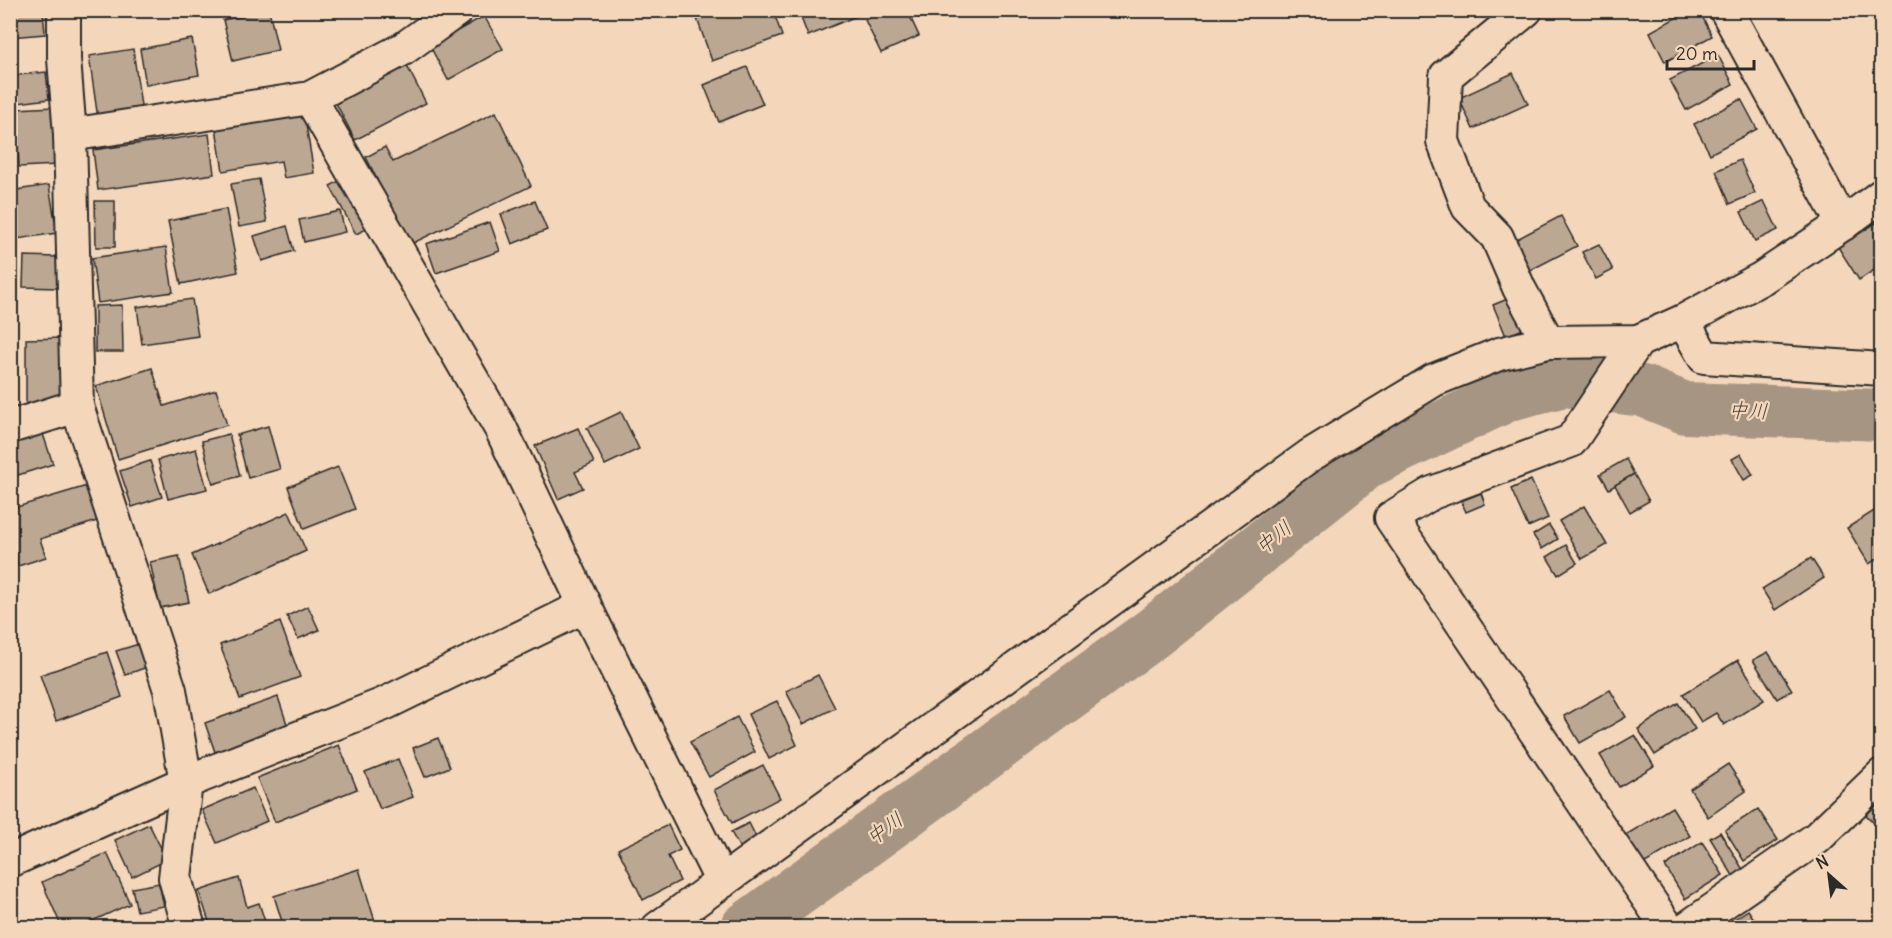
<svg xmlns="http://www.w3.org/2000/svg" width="1892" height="938" font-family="Delius,'Klee One',sans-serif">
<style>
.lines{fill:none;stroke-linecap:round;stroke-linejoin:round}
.river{stroke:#a79583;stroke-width:52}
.building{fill:#bca792;stroke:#2b2b2b;stroke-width:1.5}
.minor-casing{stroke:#2b2b2b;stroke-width:36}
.minor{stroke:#f4d7ba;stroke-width:32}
.labels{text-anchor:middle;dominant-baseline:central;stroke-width:4.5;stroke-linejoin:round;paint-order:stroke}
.water-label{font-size:20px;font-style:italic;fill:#4a4641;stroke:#f4d7ba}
</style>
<rect width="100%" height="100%" fill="#f4d7ba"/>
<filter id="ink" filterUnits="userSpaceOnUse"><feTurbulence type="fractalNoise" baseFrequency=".0167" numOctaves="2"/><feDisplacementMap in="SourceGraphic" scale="12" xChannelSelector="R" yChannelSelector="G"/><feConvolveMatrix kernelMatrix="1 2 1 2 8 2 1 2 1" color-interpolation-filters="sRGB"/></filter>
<g filter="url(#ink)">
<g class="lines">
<!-- river -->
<polyline class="river" points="746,928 1153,633 1368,462 1509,395 1564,381 1643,391 1685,408 1882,415"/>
</g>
<!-- building -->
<g class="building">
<polygon points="10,10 43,10 45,34 10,37"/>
<polygon points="269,10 278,50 233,61 223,20"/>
<polygon points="694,10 773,10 782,36 712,61"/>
<polygon points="798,10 857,10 859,15 808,36"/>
<polygon points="884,10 907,10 919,36 881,53 865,20"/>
<polygon points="1690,10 1699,10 1712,36 1665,62 1650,32"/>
<polygon points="484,16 503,49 448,80 430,46"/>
<polygon points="192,39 199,75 146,85 140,49"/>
<polygon points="133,49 142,113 98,119 89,56"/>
<polygon points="1718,55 1733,84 1686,110 1670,80"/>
<polygon points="406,64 426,103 355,140 335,101"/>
<polygon points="747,67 763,104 719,122 704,85"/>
<polygon points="46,72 49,99 10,104 10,76"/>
<polygon points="1513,73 1528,104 1473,129 1459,98"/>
<polygon points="1741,99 1757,129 1710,154 1694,124"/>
<polygon points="54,107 57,165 19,167 16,109"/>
<polygon points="496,112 531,186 409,245 366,157 385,147 393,162"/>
<polygon points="304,113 314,173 284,178 281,161 223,171 216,128"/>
<polygon points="209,134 214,174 98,190 93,150"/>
<polygon points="1740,160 1755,193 1730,204 1716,171"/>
<polygon points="345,178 371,227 356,234 330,186"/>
<polygon points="259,179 267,222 239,227 231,184"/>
<polygon points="49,185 57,233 10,240 10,191"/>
<polygon points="95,201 115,201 115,247 96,247"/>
<polygon points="535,201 547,230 512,244 501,214"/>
<polygon points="1764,201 1778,230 1755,241 1741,212"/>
<polygon points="226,209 238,272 181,284 168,221"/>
<polygon points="340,211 345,232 304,242 299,220"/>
<polygon points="1561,216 1577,246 1529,271 1513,241"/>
<polygon points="1882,219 1882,265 1859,280 1838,247"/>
<polygon points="490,222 500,251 436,273 426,244"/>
<polygon points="287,226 294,251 262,261 254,236"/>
<polygon points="1599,244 1613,270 1596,279 1582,252"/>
<polygon points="166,247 173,292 98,303 92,258"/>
<polygon points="24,256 57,257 57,288 23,287"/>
<polygon points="1510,298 1523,329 1506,336 1493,305"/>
<polygon points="192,299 198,336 142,344 137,307"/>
<polygon points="122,305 123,352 95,352 95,306"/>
<polygon points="63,338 64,404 26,404 26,339"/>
<polygon points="10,349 13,349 16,379 10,380"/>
<polygon points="152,368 164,406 216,390 227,425 118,459 96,386"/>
<polygon points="621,412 639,449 605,465 587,428"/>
<polygon points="268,426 280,469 248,478 237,435"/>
<polygon points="578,428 594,463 575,472 583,488 558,499 535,446"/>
<polygon points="42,431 53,464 15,476 10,462 10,442"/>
<polygon points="229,434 240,476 213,484 202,441"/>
<polygon points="196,449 207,489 168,499 158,460"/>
<polygon points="1741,454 1753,475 1744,480 1732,459"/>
<polygon points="1626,459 1634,474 1609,489 1600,474"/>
<polygon points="150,461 162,497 132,507 120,471"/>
<polygon points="338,467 355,509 304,529 288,487"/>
<polygon points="1634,474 1649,501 1630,512 1615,485"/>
<polygon points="1531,480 1548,518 1528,527 1511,489"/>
<polygon points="87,486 97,521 40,539 46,557 18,566 10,541 10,509"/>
<polygon points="1481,493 1485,504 1466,512 1461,501"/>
<polygon points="1584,506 1607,545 1582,559 1559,521"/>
<polygon points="1882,506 1882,556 1869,564 1847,528"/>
<polygon points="289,512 306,551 209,594 192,555"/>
<polygon points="1549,525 1558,539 1542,549 1533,535"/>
<polygon points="1566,545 1577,563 1558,575 1547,557"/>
<polygon points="179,556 189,602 160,608 150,562"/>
<polygon points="1811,558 1824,578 1775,610 1762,589"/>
<polygon points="308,606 319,630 298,639 287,616"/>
<polygon points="280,622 300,677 240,699 220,645"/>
<polygon points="139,644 147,667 125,675 116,651"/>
<polygon points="107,652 122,697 56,721 40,675"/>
<polygon points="1768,652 1792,690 1777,699 1753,660"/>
<polygon points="1738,660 1764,700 1724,725 1716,713 1701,722 1683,694"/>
<polygon points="818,675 835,708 803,724 786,691"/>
<polygon points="1610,690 1626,717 1580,743 1564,716"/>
<polygon points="278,697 288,727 215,752 205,723"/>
<polygon points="777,701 797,745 769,759 748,714"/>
<polygon points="1678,703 1695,729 1655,755 1638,729"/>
<polygon points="737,717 755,752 709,777 690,742"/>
<polygon points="1635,735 1654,766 1619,787 1600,755"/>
<polygon points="438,738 450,767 425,777 413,748"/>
<polygon points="339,745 357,789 275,822 257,778"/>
<polygon points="398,759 413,797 380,809 365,772"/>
<polygon points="1728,764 1746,791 1708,817 1690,789"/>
<polygon points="763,765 780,798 732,823 714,790"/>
<polygon points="253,788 267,821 217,843 202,810"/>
<polygon points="1882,800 1882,831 1866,815"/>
<polygon points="1672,807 1690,836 1642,865 1624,836"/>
<polygon points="1758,809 1778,840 1744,861 1725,830"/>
<polygon points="749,823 758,841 741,850 731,832"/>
<polygon points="149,824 167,860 132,877 115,840"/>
<polygon points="668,825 680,850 668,856 680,881 643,900 618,849"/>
<polygon points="1720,832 1745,873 1735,879 1710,838"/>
<polygon points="1702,842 1723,875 1685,899 1665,866"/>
<polygon points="107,853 130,904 77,928 62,928 42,882"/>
<polygon points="359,869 377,928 284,928 274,896"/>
<polygon points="239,878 247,907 259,903 267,928 211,928 199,891"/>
<polygon points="159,883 164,906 137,911 132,888"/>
<polygon points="1748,910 1760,928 1721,928"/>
</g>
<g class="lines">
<!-- minor casing -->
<g class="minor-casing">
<g id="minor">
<polyline points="64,10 64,59 70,135 77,406 170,690 186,782 175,878 189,928"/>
<polyline points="1526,10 1446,76 1443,141 1468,207 1497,237 1519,288 1548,342"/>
<polyline points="1726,10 1843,224 1882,195"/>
<polyline points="310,98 501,429 585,606 722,882"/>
<polyline points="70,135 310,98 403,49 457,10"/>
<polyline points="1683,321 1704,357 1882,369"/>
<polyline points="1638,341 1571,441 1432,493 1391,518 1668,928"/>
<polyline points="10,427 77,406"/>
<polyline points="10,861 186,782 384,704 585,606"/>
<polyline points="658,928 1309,456 1434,380 1499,354 1548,342 1638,341 1683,321 1762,278 1843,224"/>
<polyline points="1687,928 1817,838 1882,775"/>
</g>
</g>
<!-- minor -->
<use href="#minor" class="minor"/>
</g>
</g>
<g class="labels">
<!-- water labels -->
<g class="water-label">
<text transform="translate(1748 410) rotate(2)">中川</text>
<text transform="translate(1273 537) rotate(-39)">中川</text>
<text transform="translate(884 828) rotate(-36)">中川</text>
</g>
</g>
<!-- margin -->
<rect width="1892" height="938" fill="none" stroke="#f4d7ba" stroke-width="36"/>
<rect x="18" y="18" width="1856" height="902" fill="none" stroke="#2b2b2b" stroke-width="2" filter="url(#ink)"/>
<!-- north arrow -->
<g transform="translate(1829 875) rotate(332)" stroke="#f4d7ba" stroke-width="4.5" paint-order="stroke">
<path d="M0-4.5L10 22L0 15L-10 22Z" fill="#2b2b2b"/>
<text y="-9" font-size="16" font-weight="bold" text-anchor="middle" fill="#2b2b2b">N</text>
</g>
<!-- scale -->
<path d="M1667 60v9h87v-9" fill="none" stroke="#2b2b2b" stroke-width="3"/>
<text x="1676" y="60" font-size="18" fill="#2b2b2b" stroke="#f4d7ba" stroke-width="4.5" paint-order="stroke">20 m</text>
</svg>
